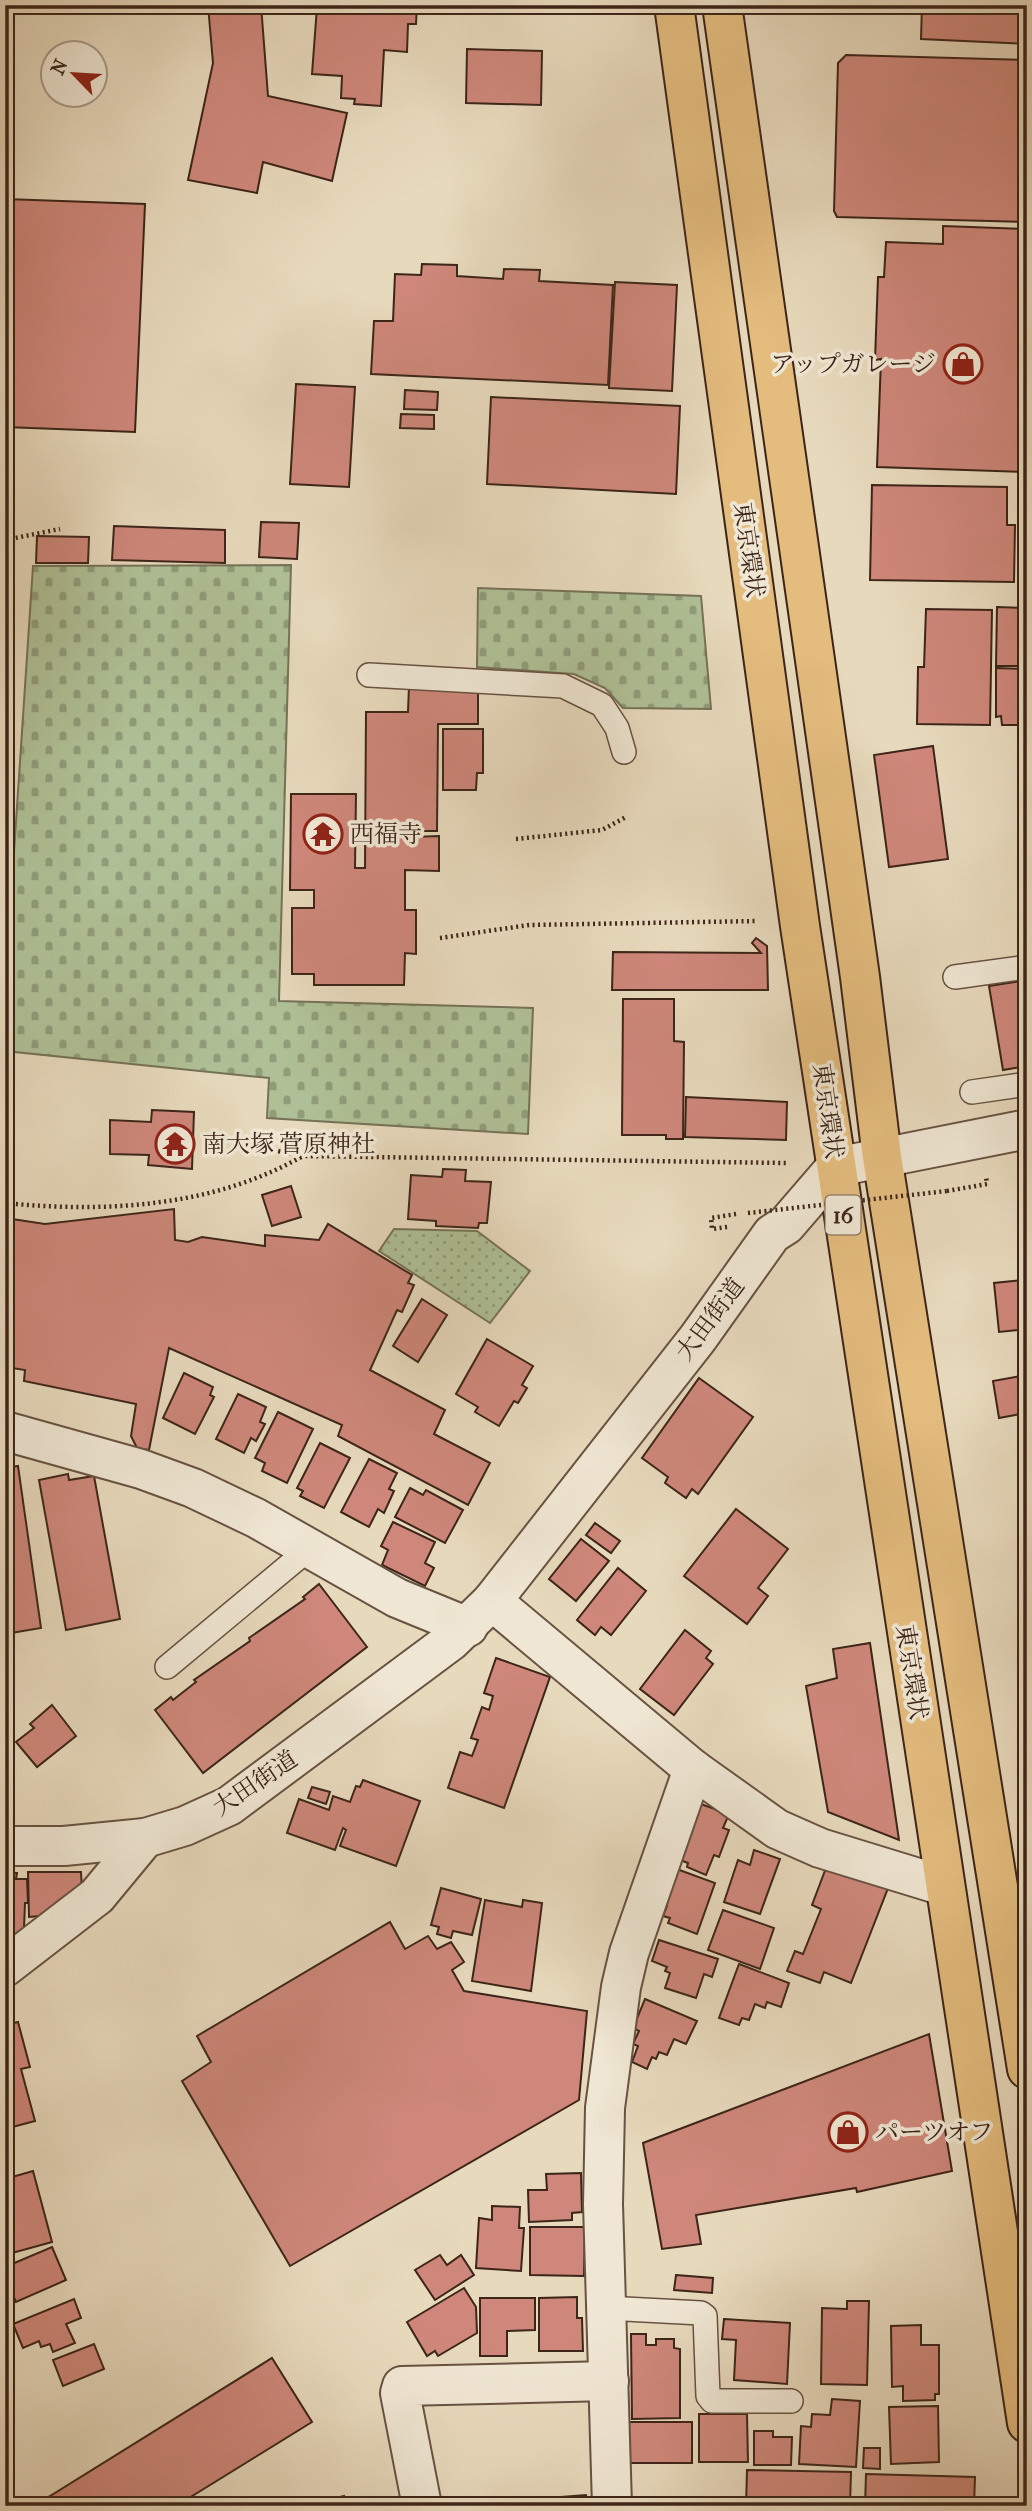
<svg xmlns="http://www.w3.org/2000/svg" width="1032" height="2511" font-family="'IM FELL French Canon','Noto Serif JP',serif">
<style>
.grass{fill:url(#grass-dots);stroke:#767258;stroke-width:2}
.cemetery{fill:url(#cemetery-stones);stroke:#767258;stroke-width:2}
.building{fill:#ce877a;stroke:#3d2519;stroke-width:2}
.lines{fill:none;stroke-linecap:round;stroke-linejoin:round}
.service-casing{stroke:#685242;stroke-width:26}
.minor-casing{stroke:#685242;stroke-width:42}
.tertiary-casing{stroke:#685242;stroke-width:42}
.trunk-casing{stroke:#3d2519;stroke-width:42}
.path{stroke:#3d2519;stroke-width:4.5;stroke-dasharray:2 3.5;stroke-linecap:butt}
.service{stroke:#efe6d3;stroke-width:23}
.minor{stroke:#efe6d3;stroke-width:38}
.tertiary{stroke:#efe6d3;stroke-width:38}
.trunk{stroke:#e4bc7e;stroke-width:38}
.path-bridge{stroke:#3d2519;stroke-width:4.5;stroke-dasharray:2 3.5;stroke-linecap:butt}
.labels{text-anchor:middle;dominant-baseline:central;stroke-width:7;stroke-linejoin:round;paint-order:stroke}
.shield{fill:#efe6d3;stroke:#725f51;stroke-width:2}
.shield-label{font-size:23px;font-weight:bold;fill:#3d2519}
.poi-label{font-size:24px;fill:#3d2519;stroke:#efe6d3;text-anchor:start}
.street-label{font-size:24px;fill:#3d2519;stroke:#efe6d3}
</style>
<defs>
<pattern id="grass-dots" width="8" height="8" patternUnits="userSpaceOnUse" patternTransform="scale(1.75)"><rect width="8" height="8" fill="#afc096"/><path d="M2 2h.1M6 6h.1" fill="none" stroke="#909c7a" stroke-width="1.8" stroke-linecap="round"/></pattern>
<pattern id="cemetery-stones" width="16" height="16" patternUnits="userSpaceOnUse" patternTransform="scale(1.75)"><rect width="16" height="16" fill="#afc096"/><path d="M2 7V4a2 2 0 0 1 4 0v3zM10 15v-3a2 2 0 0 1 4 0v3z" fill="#909c7a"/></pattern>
</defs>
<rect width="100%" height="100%" fill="#e7d9bc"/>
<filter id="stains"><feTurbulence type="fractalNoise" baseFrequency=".00286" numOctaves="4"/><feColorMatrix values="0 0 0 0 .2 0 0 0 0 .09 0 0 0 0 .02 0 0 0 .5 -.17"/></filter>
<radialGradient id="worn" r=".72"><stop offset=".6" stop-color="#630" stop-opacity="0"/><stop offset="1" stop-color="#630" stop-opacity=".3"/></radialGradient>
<!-- grass -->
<polygon class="grass" points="394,1229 477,1231 530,1271 490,1323 379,1251"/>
<!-- cemetery -->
<g class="cemetery">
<polygon points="291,565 279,1001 533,1008 528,1134 267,1118 269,1078 5,1051 5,939 10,912 33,566"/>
<polygon points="478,588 701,596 711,709 623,708 605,688 574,674 477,667"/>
</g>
<!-- building -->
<g class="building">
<polygon points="208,5 261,5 268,96 347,113 332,181 263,162 257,193 188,180 213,63"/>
<polygon points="344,5 417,5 416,24 408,24 407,52 384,50 381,106 354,104 355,99 341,98 342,76 312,74 317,7 344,8"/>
<polygon points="922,5 1027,5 1027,44 921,39"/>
<polygon points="467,49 542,51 541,105 466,103"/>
<polygon points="846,55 1027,60 1027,222 837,217 834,211 838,63"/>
<polygon points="5,199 145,204 135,432 5,427"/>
<polygon points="943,226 1027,229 1027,472 877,467 881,359 875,360 878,277 884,277 886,242 943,244"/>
<polygon points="422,264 457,265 457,276 503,279 504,269 540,270 539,281 613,285 608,385 371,374 374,321 393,321 395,274 421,275"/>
<polygon points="615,282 677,285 672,391 609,388"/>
<polygon points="296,384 355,387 349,487 290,484"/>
<polygon points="405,390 438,392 437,410 404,409"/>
<polygon points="491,397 680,406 676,494 487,484"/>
<polygon points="401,414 434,415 434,429 400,428"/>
<polygon points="872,485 1007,487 1007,525 1015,525 1014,582 870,580"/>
<rect x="1019" y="488" width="8" height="102"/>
<polygon points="261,522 299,523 297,559 259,557"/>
<polygon points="114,526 225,530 225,563 112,560"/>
<polygon points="37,536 89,537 88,563 36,563"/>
<polygon points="997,607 1027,608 1027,666 996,666"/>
<polygon points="926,609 992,610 990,725 917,724 918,667 924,667"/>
<polygon points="996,668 1027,669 1027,725 1002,725 1001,716 996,717"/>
<polygon points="409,686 478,686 478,724 438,724 437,831 412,831 412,837 439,836 439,871 405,870 405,910 416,910 416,954 405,953 404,985 314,985 314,974 292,974 292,908 314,908 314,890 290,890 291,794 356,794 355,868 365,868 366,712 408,712"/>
<polygon points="443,729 483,729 483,773 477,773 476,790 443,790"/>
<polygon points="933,746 948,859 889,867 874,755"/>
<polygon points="756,938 767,946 768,990 612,990 613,952 761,953 752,943"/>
<polygon points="1027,980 1027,1066 1003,1070 989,986"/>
<polygon points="623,999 674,999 674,1041 684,1042 683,1139 666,1139 666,1135 622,1135"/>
<polygon points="686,1097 787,1102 786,1140 685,1137"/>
<polygon points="152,1110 194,1112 192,1169 148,1165 149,1155 110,1154 110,1120 151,1122"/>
<polygon points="443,1169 466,1170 465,1181 491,1182 487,1223 479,1223 478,1228 436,1226 436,1221 408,1219 411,1175 442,1177"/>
<polygon points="291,1186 301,1217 272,1226 262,1195"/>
<polygon points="174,1209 175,1240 188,1242 202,1237 265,1246 265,1235 319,1240 328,1224 412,1275 408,1283 414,1285 402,1312 397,1310 370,1370 445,1410 434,1434 490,1463 468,1505 338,1436 342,1425 169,1348 149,1450 137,1448 131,1436 136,1404 24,1381 25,1370 5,1367 5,1218 45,1224"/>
<polygon points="1023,1280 1027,1329 999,1332 994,1283"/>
<polygon points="422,1299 447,1315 418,1362 393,1346"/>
<polygon points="487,1339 533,1366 522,1385 527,1388 518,1403 514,1401 499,1426 475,1412 478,1407 456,1394"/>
<polygon points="184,1373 213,1387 210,1395 214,1397 195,1434 163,1418"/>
<polygon points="1021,1376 1026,1413 999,1418 993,1381"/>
<polygon points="699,1378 753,1417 698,1494 692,1489 686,1498 665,1483 668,1477 642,1458"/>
<polygon points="238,1394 266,1407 260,1422 265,1424 256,1441 251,1438 244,1453 216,1439"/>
<polygon points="278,1412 313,1429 287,1483 262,1471 265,1463 255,1458"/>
<polygon points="320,1443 350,1458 324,1508 300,1496 303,1491 297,1488"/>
<polygon points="369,1459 397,1473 389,1489 394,1491 384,1513 378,1509 369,1527 341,1512"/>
<polygon points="18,1466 41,1628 5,1634 5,1468"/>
<polygon points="68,1474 69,1480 94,1476 120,1619 66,1630 39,1480"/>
<polygon points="410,1488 423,1495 426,1490 463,1510 445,1543 395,1517"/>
<polygon points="736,1509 788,1549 758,1588 768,1596 747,1624 684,1576"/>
<polygon points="393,1522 435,1542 425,1563 434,1568 425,1586 382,1565 388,1550 381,1546"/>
<polygon points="595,1523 620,1541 611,1553 586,1535"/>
<polygon points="581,1539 609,1561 576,1601 549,1579"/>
<polygon points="618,1568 646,1591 611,1635 601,1627 595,1635 577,1620"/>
<polygon points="319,1584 367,1647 203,1773 155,1710 171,1697 173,1700 196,1682 194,1680 250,1641 249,1638 305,1599 303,1597"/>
<polygon points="685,1630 711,1651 706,1658 713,1664 674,1715 640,1689"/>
<polygon points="870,1643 899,1840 828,1812 806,1686 837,1678 833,1649"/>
<polygon points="496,1658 550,1677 504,1808 448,1788 460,1752 472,1756 478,1740 471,1738 482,1707 489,1710 493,1696 484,1693"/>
<polygon points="52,1705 76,1736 37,1767 16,1742 34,1728 30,1724"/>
<polygon points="363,1780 420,1801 396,1866 340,1846 346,1830 343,1828 335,1850 287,1833 299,1799 329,1810 333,1796 350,1802 356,1786 360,1787"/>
<polygon points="312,1787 330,1792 326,1804 308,1798"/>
<polygon points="698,1803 729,1814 723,1828 729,1830 719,1857 714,1855 706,1875 687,1867 688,1863 677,1859"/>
<polygon points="754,1850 780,1859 760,1914 724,1902 738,1860 750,1865"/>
<polygon points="829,1860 890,1883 851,1983 824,1972 820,1983 787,1971 795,1951 803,1954 821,1909 812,1905"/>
<polygon points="674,1868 715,1883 697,1934 668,1923 670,1918 663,1916 667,1906 660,1903"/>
<polygon points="28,1872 81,1872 82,1890 52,1915 29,1917"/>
<polygon points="5,1873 17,1873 16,1879 27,1879 28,1903 25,1903 24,1928 5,1943"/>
<polygon points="441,1888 481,1899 472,1935 453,1931 451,1938 437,1934 439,1927 431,1925"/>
<polygon points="485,1900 522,1907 523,1900 542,1903 531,1991 472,1981"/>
<polygon points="723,1910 774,1928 760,1969 708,1950"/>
<polygon points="390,1922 405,1949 428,1936 437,1949 451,1942 464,1962 452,1970 464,1991 587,2011 579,2100 290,2266 182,2081 211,2062 197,2036"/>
<polygon points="659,1940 718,1959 712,1977 704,1974 696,1998 665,1988 670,1973 665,1971 667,1967 652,1961"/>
<polygon points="739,1964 789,1983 781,2007 767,2002 765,2008 755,2004 749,2020 742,2018 739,2025 719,2018"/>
<polygon points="645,1999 697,2021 686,2044 674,2039 667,2055 659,2052 656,2059 652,2057 647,2069 632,2062 638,2046 633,2044 639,2031 633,2028"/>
<polygon points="18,2022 30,2067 21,2069 35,2121 5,2129 5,2025"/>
<polygon points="929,2034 952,2171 857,2192 856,2188 696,2215 701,2244 662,2249 643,2143"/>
<polygon points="33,2171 52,2242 5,2255 5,2179"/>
<polygon points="581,2173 582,2212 572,2213 572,2220 529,2222 528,2190 547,2190 546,2174"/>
<polygon points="492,2206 520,2207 519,2228 524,2228 521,2271 476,2268 479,2218 492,2220"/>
<polygon points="530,2227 585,2227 584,2276 530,2275"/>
<polygon points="52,2247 66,2280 16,2302 5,2277 5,2267"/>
<polygon points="440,2255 447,2265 461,2255 474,2275 435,2300 415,2270"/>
<polygon points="676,2275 713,2278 712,2293 674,2290"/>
<polygon points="464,2288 476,2307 477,2333 438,2356 435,2351 427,2356 407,2322"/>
<polygon points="577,2297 577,2318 582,2318 583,2351 539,2351 539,2298"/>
<polygon points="480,2298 535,2298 535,2330 507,2331 507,2356 480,2356"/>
<polygon points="74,2299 81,2318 66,2324 75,2343 53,2352 50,2344 41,2347 39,2341 23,2348 13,2324"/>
<polygon points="847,2301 869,2301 867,2385 821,2384 822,2308 847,2309"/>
<polygon points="724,2319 790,2323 787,2384 734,2380 736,2340 722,2339"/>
<polygon points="921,2325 921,2345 939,2345 939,2394 935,2394 935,2400 903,2401 903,2386 892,2387 891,2326"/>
<polygon points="631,2334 646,2334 646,2345 656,2345 656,2339 674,2339 674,2348 680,2349 680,2418 632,2419"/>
<polygon points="94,2344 104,2369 63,2386 53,2360"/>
<polygon points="272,2358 312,2422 176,2506 40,2506 39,2503"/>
<polygon points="832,2399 860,2401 856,2467 799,2464 801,2426 811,2427 812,2414 830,2415"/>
<polygon points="938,2406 939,2462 891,2464 889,2407"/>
<polygon points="699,2414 747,2414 748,2462 699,2462"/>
<rect x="625" y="2422" width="67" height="41"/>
<polygon points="754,2431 773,2431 773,2437 792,2437 791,2465 754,2465"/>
<polygon points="864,2448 880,2448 880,2469 863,2468"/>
<polygon points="747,2470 851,2472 850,2506 746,2506"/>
<polygon points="866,2474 975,2477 974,2506 865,2506"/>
<polygon points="586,2495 587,2506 535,2506 535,2499"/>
<polygon points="344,2496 346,2506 304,2506"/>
</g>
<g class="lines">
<!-- service casing -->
<g class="service-casing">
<g id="service">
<polyline points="369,675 563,686 602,705 617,728 624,752"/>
<polyline points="955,977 1027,967"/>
<polyline points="972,1092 1027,1084"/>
<polyline points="167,1667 310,1548"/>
<polyline points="606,2308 701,2313 705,2316 708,2396 712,2401 791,2401"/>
</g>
</g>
<!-- minor casing -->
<g class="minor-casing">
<g id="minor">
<polyline points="5,1431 141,1469 193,1488 256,1518 397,1598 468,1627"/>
<polyline points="492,1601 693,1769 777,1829 820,1848 944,1886"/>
<polyline points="5,1846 64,1846 145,1838 185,1826 229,1806 451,1641 492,1601 698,1338 772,1234 786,1225 836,1167"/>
<polyline points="5,1967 97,1896 145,1838"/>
<polyline points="422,2506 400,2393 402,2386 609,2381"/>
<polyline points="612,2506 603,2204 605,2108 621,1987 629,1953 693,1769"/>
</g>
</g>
<!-- tertiary casing -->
<g class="tertiary-casing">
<polyline id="tertiary" points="836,1167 1027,1129"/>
</g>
<!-- trunk casing -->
<g class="trunk-casing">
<g id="trunk">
<polyline points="674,5 800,926 1027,2423"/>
<polyline points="722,5 860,977 882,1157 1027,2069"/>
</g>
</g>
<!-- path -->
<g class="path">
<polyline points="5,540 60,529"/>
<polyline points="516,839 602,830 626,817"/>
<polyline points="440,938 529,925 758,921"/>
<polyline points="235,1143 304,1156 786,1163"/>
<polyline points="947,1191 987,1184 986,1176"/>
<path d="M5,1203C107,1213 213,1207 303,1156"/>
<polyline points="727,1227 712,1229 711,1218 736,1214"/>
</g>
<!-- service -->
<use href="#service" class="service"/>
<!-- minor -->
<use href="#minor" class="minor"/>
<!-- tertiary -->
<use href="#tertiary" class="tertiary"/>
<!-- trunk -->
<use href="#trunk" class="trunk"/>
<!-- path-bridge -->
<polyline class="path-bridge" points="748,1213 947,1191"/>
</g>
<!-- icons -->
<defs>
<g id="shop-ring" transform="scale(2.0125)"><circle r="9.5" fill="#efe6d3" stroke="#8f2418" stroke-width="1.5"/><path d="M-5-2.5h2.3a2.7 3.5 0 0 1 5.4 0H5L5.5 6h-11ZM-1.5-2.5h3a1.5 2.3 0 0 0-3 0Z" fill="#8f2418"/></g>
<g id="temple-ring" transform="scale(2.0125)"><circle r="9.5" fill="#efe6d3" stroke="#8f2418" stroke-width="1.5"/><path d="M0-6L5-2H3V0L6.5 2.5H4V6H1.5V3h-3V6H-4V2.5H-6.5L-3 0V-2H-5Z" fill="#8f2418"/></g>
</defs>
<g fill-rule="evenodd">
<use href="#shop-ring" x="963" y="364"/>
<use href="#temple-ring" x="323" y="834"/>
<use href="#temple-ring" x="175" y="1144"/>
<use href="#shop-ring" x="848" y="2132"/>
</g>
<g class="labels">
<!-- shield labels -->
<rect class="shield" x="825.5" y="1195.5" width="35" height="39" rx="5"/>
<g class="shield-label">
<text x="843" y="1215">16</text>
</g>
<!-- poi labels -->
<g class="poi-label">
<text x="936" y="364" text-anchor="end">アップガレージ</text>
<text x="350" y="834">西福寺</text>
<text x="202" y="1144">南大塚 菅原神社</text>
<text x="875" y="2132">パーツオフ</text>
</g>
<!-- street labels -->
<g class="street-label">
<text transform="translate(749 550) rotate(82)">東京環状</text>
<text transform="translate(828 1111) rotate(82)">東京環状</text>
<text transform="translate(710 1319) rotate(-53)">大田街道</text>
<text transform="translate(912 1672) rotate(81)">東京環状</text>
<text transform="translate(255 1783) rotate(-34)">大田街道</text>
</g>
</g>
<!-- margin -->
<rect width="1032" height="2511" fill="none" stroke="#e7d9bc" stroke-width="28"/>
<rect x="7" y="7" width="1018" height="2497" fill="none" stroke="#3d2519" stroke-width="3.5"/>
<rect x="14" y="14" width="1004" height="2483" fill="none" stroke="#3d2519" stroke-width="2"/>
<!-- north arrow -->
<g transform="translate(74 74) rotate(295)"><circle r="33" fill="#efe6d3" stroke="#a89989" stroke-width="2"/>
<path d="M0-5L12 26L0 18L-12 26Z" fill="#8f2418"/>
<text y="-10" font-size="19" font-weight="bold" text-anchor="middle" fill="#3d2519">N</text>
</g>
<rect width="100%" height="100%" filter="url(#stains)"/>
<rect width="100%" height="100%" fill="url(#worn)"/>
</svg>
